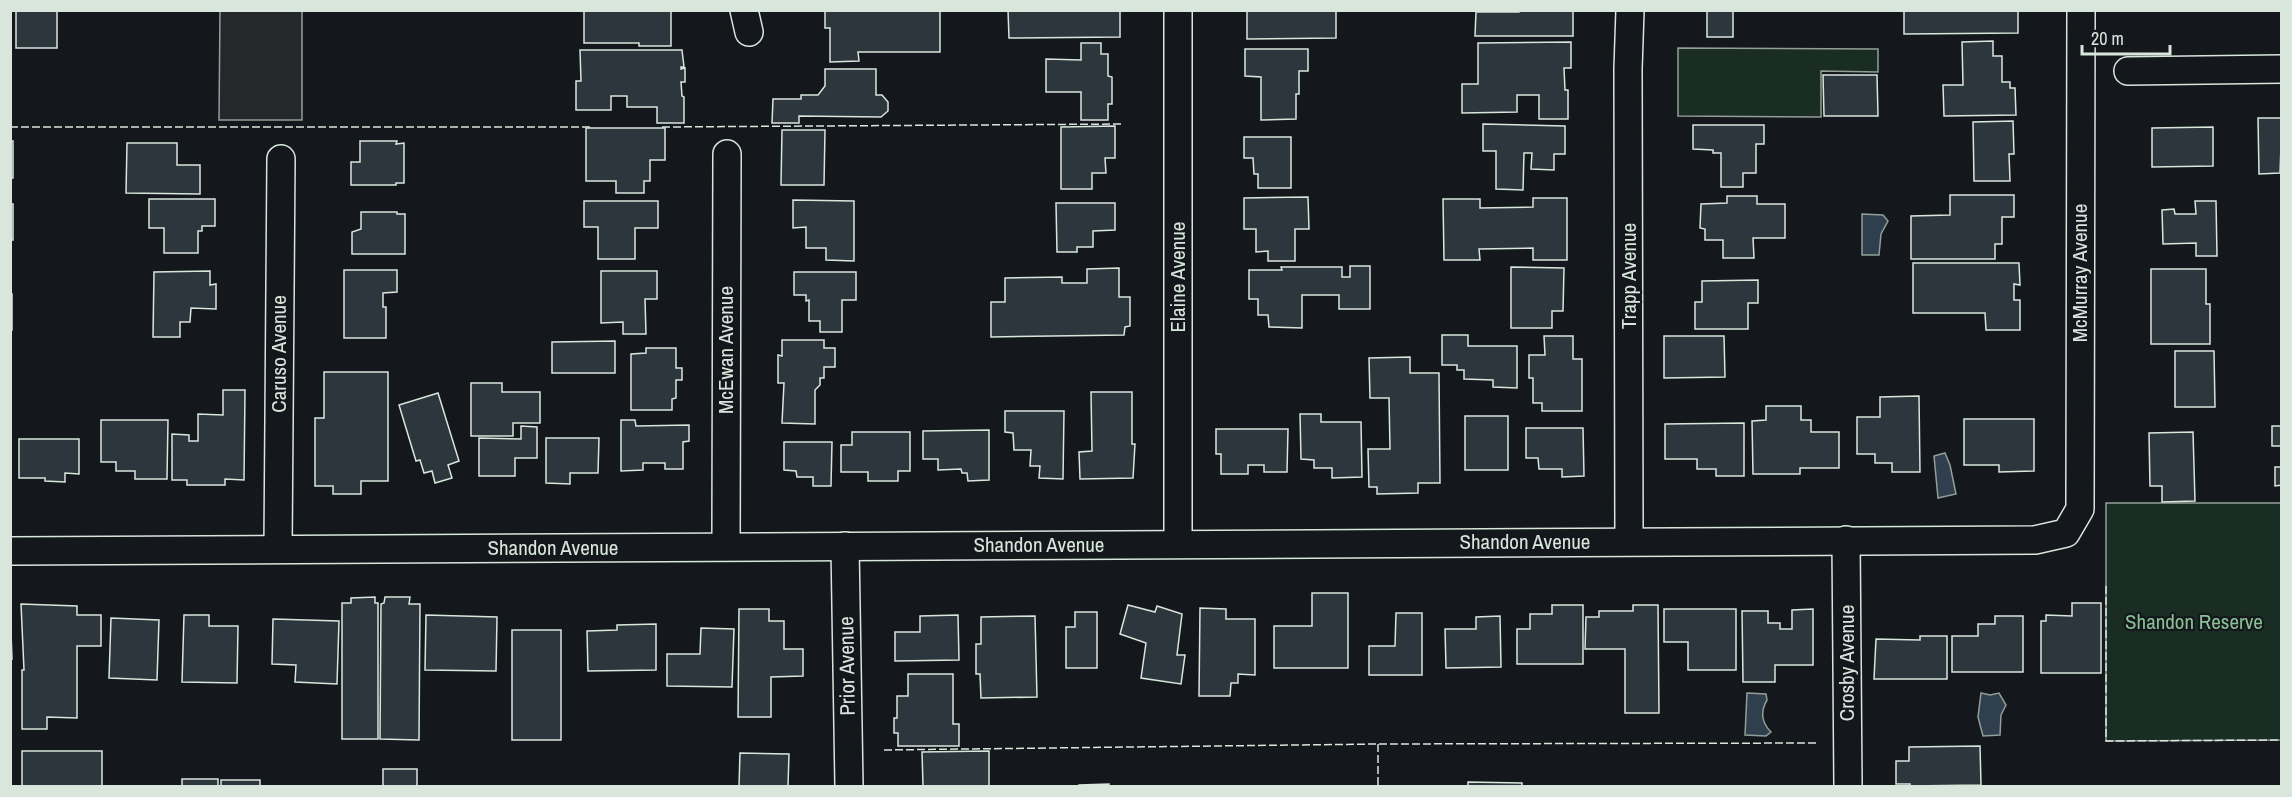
<svg xmlns="http://www.w3.org/2000/svg" width="2292" height="797" font-family="'Archivo Narrow',sans-serif">
<style>
.green{fill:#1a2d24;stroke:#939e99;stroke-width:1.5}
.parking{fill:#24282b;stroke:#939e99;stroke-width:1.5}
.water{fill:#2f3f4d;stroke:#939e99;stroke-width:1.5}
.building{fill:#2c363c;stroke:#d8e6dc;stroke-width:1.5}
.lines{fill:none;stroke-linecap:round;stroke-linejoin:round}
.street-casing{stroke:#d8e6dc;stroke-width:30}
.street{stroke:#14181c;stroke-width:27}
.fence{stroke:#d8e6dc;stroke-width:1.5;stroke-dasharray:8 3;stroke-linecap:butt}
.labels{text-anchor:middle;stroke-width:4.5;stroke-linejoin:round;paint-order:stroke}
.street-label{font-size:21px;fill:#d8e6dc;stroke:#14181c}
.park-label{font-size:21px;fill:#8ac095;stroke:#14181c}
</style>
<rect width="100%" height="100%" fill="#14181c"/>
<!-- green -->
<g class="green">
<path d="M1678 48 1878 49V72L1821 71V117L1678 116Z"/>
<path d="M2106 503H2281V740L2106 741Z"/>
</g>
<!-- parking -->
<path class="parking" d="M220 11H302V120H219Z"/>
<!-- water -->
<g class="water">
<path d="M1862 214 1883 215 1888 221 1881 234 1879 255H1862Z"/>
<path d="M1945 453 1950 465 1956 494 1938 498 1934 456Z"/>
<path d="M1747 693 1766 694 1767 700C1760 712 1761 722 1771 732L1766 736 1745 735Z"/>
<path d="M1981 693 1990 695 1999 693 2006 705 2001 715 2000 735 1983 736 1978 717Z"/>
</g>
<!-- building -->
<g class="building">
<rect x="16" y="10" width="41" height="38"/>
<path d="M584 10H671V46H639V43H584Z"/>
<path d="M825 10H940V52H858L859 61 830 62V28H825Z"/>
<path d="M1008 10H1120V37L1009 38Z"/>
<path d="M1247 10H1336V38L1247 39Z"/>
<path d="M1519 10H1573V36H1475L1476 12H1519Z"/>
<rect x="1707" y="10" width="26" height="27"/>
<path d="M1904 10H2018V33L1904 34Z"/>
<path d="M1993 41V56H2002V82H2010V88H2015L2016 115 1944 116 1943 85H1963L1962 42Z"/>
<path d="M1571 42V68H1564L1565 90H1568V119H1539V95H1517V112L1462 113V84H1478V43Z"/>
<path d="M1081 43H1101V54H1108V76L1112 77V104H1108V120H1081V92H1046V59L1081 60Z"/>
<path d="M1245 49H1308V71H1299V94H1296V119L1261 120V77L1245 76Z"/>
<path d="M580 50H682L684 67H681V69L685 68V82H681L682 96 684 97V123H657V107H627V96H611V110H576V81H581Z"/>
<path d="M825 69H876V95H882L888 102V111L881 117 799 116V123H772L773 99H801V95H818L825 86Z"/>
<path d="M1823 75H1877L1878 116H1824Z"/>
<path d="M2258 118H2282L2280 173 2259 174Z"/>
<path d="M2013 121 2014 154H2009L2010 181H1974L1973 122Z"/>
<path d="M1483 124 1565 126V154H1554V170L1531 169 1532 153H1524L1523 190 1496 189V151H1483Z"/>
<path d="M1693 125H1764V144H1756V173H1743V187H1721V153H1713V150L1693 149Z"/>
<path d="M1115 126V158H1105L1106 173H1092V189H1061V127Z"/>
<path d="M2213 127V166L2152 167V128Z"/>
<path d="M586 128H665V160H650V181H644V193H616V181H586Z"/>
<path d="M782 130H825L824 185H781Z"/>
<path d="M1244 137H1291V188H1258V174H1254L1253 158H1244Z"/>
<rect x="10" y="141" width="3" height="37"/>
<path d="M360 141H397L396 144 404 143V183H396V185H351V162H360Z"/>
<path d="M127 143H177V165H200V194L126 193Z"/>
<path d="M1950 195H2014V217H2002V244H1995V259H1911V216L1950 215Z"/>
<path d="M1727 196H1757V204H1785V238H1753L1754 258H1723V240H1705V229L1700 228 1701 204 1727 203Z"/>
<path d="M1308 197 1309 229H1295V261H1268V251L1256 252V229H1244V198Z"/>
<path d="M1533 198H1567V260H1533V248L1479 249 1480 260H1444L1443 199H1480V208L1533 207Z"/>
<path d="M149 199H215V226H202V231H198V253H164V228H149Z"/>
<path d="M793 200 854 201V261L826 260V248H806V227L793 228Z"/>
<path d="M584 201H658V228H635V259H598V227H584Z"/>
<path d="M2195 201H2216L2217 256H2196V243L2163 244 2162 210 2174 209 2175 214H2196Z"/>
<path d="M1056 203H1115V230L1093 231V247H1077V252H1057Z"/>
<rect x="10" y="204" width="3" height="36"/>
<path d="M361 212H397V214H405V254H352V232L361 229Z"/>
<path d="M1913 263H2019L2020 285 2014 284V300H2020V330H1986L1985 313H1913Z"/>
<path d="M1350 266H1370V309H1339V295H1302V328L1269 327 1268 315H1258V299H1249V270H1282L1281 267H1342V277H1350Z"/>
<path d="M1511 267 1564 268 1563 311H1552V328H1511Z"/>
<path d="M1119 268V297H1130V326L1125 327 1124 335 991 337V302H1005V278L1062 277V283H1087V269Z"/>
<path d="M2151 269H2206V304H2210V344H2151Z"/>
<path d="M344 270H397V292L383 293V307H386V338H344Z"/>
<path d="M210 271V285L216 284V309L191 308 190 322H180V337H153L154 272Z"/>
<path d="M601 271H657V299H645L646 334H623V322L601 323Z"/>
<path d="M794 272H856V300H842V332H820V321H809V300L806 301V295H794Z"/>
<path d="M1758 280V303H1748V329H1695V302H1702V281Z"/>
<rect x="10" y="294" width="2" height="36"/>
<path d="M1442 335H1468V346H1517V388L1493 387V380L1464 379V370H1457V365H1442Z"/>
<path d="M1544 336H1573V359H1582V411H1542V403H1533V378H1529V355H1545Z"/>
<path d="M1664 336H1724L1725 377 1664 378Z"/>
<path d="M782 340H824V348H835V367H824V378H820V385L815 390V424L782 423 784 383H778V355L782 356Z"/>
<path d="M615 341V373H552V342Z"/>
<path d="M646 348H676V368H682V380H676V398L672 399V410H631V354L646 353Z"/>
<path d="M2175 351H2214L2215 407H2175Z"/>
<path d="M1410 357V373H1439L1440 483H1418V493L1377 494V487H1369L1368 449H1390L1389 398H1370L1369 358Z"/>
<path d="M324 372H388V481H361V494H333V486H315V418H324Z"/>
<path d="M471 383H502V392H540V423H513V436H471Z"/>
<path d="M223 390H245L244 480 225 479V485H187V480H172V434L189 435V441H198V414L223 415Z"/>
<path d="M1091 392H1132V444H1135L1133 478 1080 479 1079 452 1092 451Z"/>
<path d="M438 393 459 461 448 465 452 478 435 483 432 471 424 473 420 460 416 461 399 405Z"/>
<path d="M1919 396 1920 472H1892V463H1875V454H1857V417H1880V397Z"/>
<path d="M1766 406H1801V420H1811V432H1839V468H1800V474H1753L1752 421 1766 420Z"/>
<path d="M1005 411H1064L1063 479 1039 478 1040 466H1030L1031 450H1014L1013 433 1005 432Z"/>
<path d="M1300 414H1321V422H1361L1362 477 1332 478V468H1314V460L1301 459Z"/>
<rect x="1465" y="416" width="43" height="54"/>
<path d="M1964 419H2034V471L1999 472V465H1964Z"/>
<path d="M101 420H168L167 479H135V471H116V462H101Z"/>
<path d="M621 420H635L636 426 689 425V441L683 442V469H665V463H643V470L621 471Z"/>
<path d="M1744 423V476H1716V469H1697V459H1665V424Z"/>
<path d="M521 426 537 427V458H515V476H479V438L521 439Z"/>
<rect x="2272" y="426" width="10" height="20"/>
<path d="M1526 428H1583L1584 476 1562 477V469H1539L1538 458H1526Z"/>
<path d="M1216 429H1288L1287 472H1264V465H1248V474H1221V454H1216Z"/>
<path d="M989 430V480L968 481 967 473H962L961 469 938 470V459H923V431Z"/>
<path d="M852 432H910V471H898V481H868V472H841V445H852Z"/>
<path d="M2193 432 2195 501 2162 502V486H2150L2149 433Z"/>
<path d="M546 438H599L598 473H570V484L546 483Z"/>
<path d="M19 439H79V474L65 473V482L45 481V478H19Z"/>
<path d="M784 442H832L831 486H813V477H797L796 471 784 470Z"/>
<path d="M2275 467H2282V485L2275 486Z"/>
<path d="M1312 593H1348V668H1274V626H1312Z"/>
<path d="M375 597V603H378V739H342V603H351V598Z"/>
<path d="M385 597H410L409 604H420L419 740 380 739 381 604 384 603Z"/>
<path d="M2072 603H2101V673H2041V621H2046V615L2072 616Z"/>
<path d="M21 604 77 606V615H101V646H77V718L47 717V729H22V670H24Z"/>
<path d="M1128 605 1155 612 1157 606 1182 614 1177 655H1185L1181 684 1141 678 1146 643 1120 634Z"/>
<path d="M1552 605H1583V664H1517V629H1530V614H1552Z"/>
<path d="M1633 605H1658L1659 713H1625V649H1585L1586 617H1599V611H1633Z"/>
<path d="M10 606 12 659H10Z"/>
<path d="M1200 608 1226 609V619H1255V675L1238 674V683H1231L1230 696H1199Z"/>
<path d="M739 609H769V621H784V649H803V676L771 677V717H738Z"/>
<path d="M1664 609H1736V670H1688V642H1664Z"/>
<path d="M1813 609V665H1775V682H1743L1742 611H1768V623H1780V629H1792V610Z"/>
<path d="M1075 612H1097V668H1066V627H1075Z"/>
<path d="M1396 613H1422V675H1369V646H1395Z"/>
<path d="M184 615H209V626H238L237 683 182 682Z"/>
<path d="M426 615 497 617 496 671 425 670Z"/>
<path d="M958 615 959 660 895 661V632H920V616Z"/>
<path d="M1035 616 1037 697 981 698 980 674H976V644H981V617Z"/>
<path d="M1500 616 1501 667 1446 668 1445 629H1476V617Z"/>
<path d="M1995 616H2023V672H1952V636H1978V624H1995Z"/>
<path d="M111 618 159 620 157 680 109 678Z"/>
<path d="M273 619 339 621 337 684 295 682 296 665 272 664Z"/>
<path d="M656 624V670L588 671 587 631 617 630V625Z"/>
<path d="M701 628 734 629 732 687 667 686V654H700Z"/>
<rect x="512" y="630" width="49" height="110"/>
<path d="M1920 636H1947V679H1874L1876 639 1920 640Z"/>
<path d="M908 674H953V724H959V746H898V733H894V718H897V696H908Z"/>
<path d="M1980 746 1981 785 1910 786V784H1896V761H1909V747Z"/>
<rect x="22" y="751" width="80" height="35"/>
<path d="M989 751V786H923L922 752Z"/>
<path d="M740 753 789 754 788 786H739Z"/>
<rect x="383" y="769" width="34" height="17"/>
<rect x="182" y="779" width="36" height="7"/>
<rect x="221" y="780" width="39" height="6"/>
<path d="M1468 782 1522 783V786H1468Z"/>
<path d="M1109 784V786H1079V785Z"/>
</g>
<g class="lines">
<defs>
<g id="street">
<path d="M744 10 749 32"/>
<path d="M2128 71 2282 69"/>
<path d="M1846 540 1848 786"/>
<path d="M1629 541 1628 69 1630 10"/>
<path d="M1178 544V10"/>
<path d="M726 546 727 154"/>
<path d="M845 546 849 786"/>
<path d="M278 549 281 159"/>
<path d="M10 551 2035 540 2066 533 2080 509 2081 10"/>
</g>
</defs>
<!-- street casing -->
<use href="#street" class="street-casing"/>
<!-- street -->
<use href="#street" class="street"/>
<!-- fence -->
<g class="fence">
<path d="M10 127H590"/>
<path d="M662 127 1124 124"/>
<path d="M2106 586V741L2282 740"/>
<path d="M1378 744V786"/>
<path d="M884 750 1378 744 1816 743"/>
</g>
</g>
<g class="labels">
<!-- street labels -->
<g class="street-label">
<text transform="translate(2080 273) rotate(-90)" y="7">McMurray Avenue</text>
<text transform="translate(1629 276) rotate(-90)" y="7">Trapp Avenue</text>
<text transform="translate(1178 277) rotate(-90)" y="7">Elaine Avenue</text>
<text transform="translate(726 350) rotate(-90)" y="7">McEwan Avenue</text>
<text transform="translate(279 354) rotate(-90)" y="7">Caruso Avenue</text>
<text x="1525" y="549">Shandon Avenue</text>
<text x="1039" y="552">Shandon Avenue</text>
<text x="553" y="555">Shandon Avenue</text>
<text transform="translate(1847 663) rotate(-90)" y="7">Crosby Avenue</text>
<text transform="translate(847 666) rotate(-91)" y="7">Prior Avenue</text>
</g>
<!-- park labels -->
<g class="park-label">
<text x="2194" y="629">Shandon Reserve</text>
</g>
</g>
<!-- border -->
<rect width="2292" height="797" fill="none" stroke="#d8e6dc" stroke-width="24"/>
<!-- scale -->
<path d="M2082 45v9h88v-9" fill="none" stroke="#d8e6dc" stroke-width="3"/>
<text x="2091" y="45" font-size="18" fill="#d8e6dc" stroke="#14181c" stroke-width="4.5" paint-order="stroke">20 m</text>
</svg>
